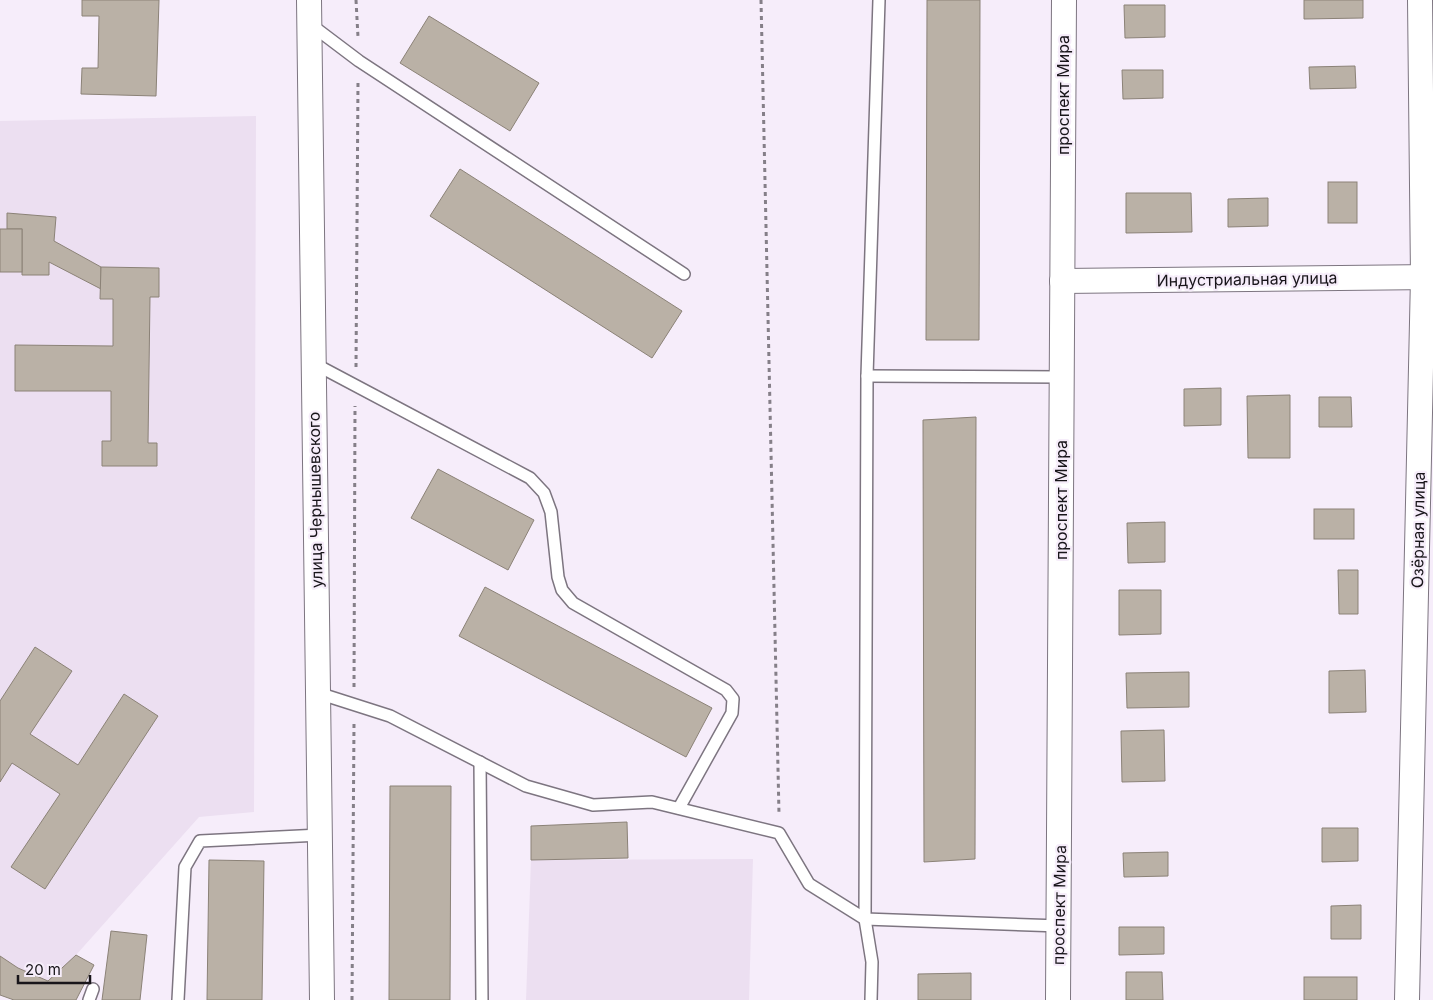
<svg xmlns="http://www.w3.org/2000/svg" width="1433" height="1000" font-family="Inter,sans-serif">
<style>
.built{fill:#ecdff1}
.building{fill:#bab1a6;stroke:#8b8277}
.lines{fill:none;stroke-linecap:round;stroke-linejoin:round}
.service-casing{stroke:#7d7580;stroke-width:14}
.minor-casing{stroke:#7d7580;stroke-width:26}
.path{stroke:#857f88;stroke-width:3;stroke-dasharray:4 4;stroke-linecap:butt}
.service{stroke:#fff;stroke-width:11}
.minor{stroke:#fff;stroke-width:24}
.labels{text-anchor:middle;stroke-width:4.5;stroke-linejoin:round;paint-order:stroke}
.street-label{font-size:16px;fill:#18151a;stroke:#f6edfa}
</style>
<rect width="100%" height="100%" fill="#f6edfa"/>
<!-- built -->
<g class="built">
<path d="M256 116 254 812 199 817 76 955 48 981 18 968 0 956V121Z"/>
<path d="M753 859 749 1000H526L531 860Z"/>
</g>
<!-- building -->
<g class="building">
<path d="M82 0H159L156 96 81 94 82 68H98L99 16H82Z"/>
<path d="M927 0H980L979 340H926Z"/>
<path d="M1304 0H1363V18L1304 19Z"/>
<path d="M1124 5H1165V37L1125 38Z"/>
<path d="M429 16 539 83 510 131 400 63Z"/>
<path d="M1355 66 1356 88 1310 89 1309 67Z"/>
<path d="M1122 70H1163V98L1123 99Z"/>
<path d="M460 169 682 311 652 358 430 216Z"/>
<rect x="1328" y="182" width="29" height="41"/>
<path d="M1126 193H1191L1192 232 1126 233Z"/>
<path d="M1268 198V226L1228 227V199Z"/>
<path d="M7 213 56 217 54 241 101 267V289L49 262V275H22V229H7Z"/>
<rect x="0" y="229" width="22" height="43"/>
<path d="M101 267 159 268V297H150L148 443H157V466H102V441H111V391H15V345L113 346V299H100Z"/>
<path d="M1221 388V425L1184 426V389Z"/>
<path d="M1290 395V458H1248L1247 396Z"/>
<path d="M1319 397H1351L1352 427H1319Z"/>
<path d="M976 417 975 859 924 862 923 420Z"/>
<path d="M438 469 534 520 508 570 411 518Z"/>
<rect x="1314" y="509" width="40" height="30"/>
<path d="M1165 522V562L1128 563 1127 523Z"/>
<path d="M1338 570H1358V614H1339Z"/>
<path d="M485 587 712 708 686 757 459 636Z"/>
<path d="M1119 590H1161V634L1119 635Z"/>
<path d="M35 647 72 671 30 734 78 765 124 694 158 716 45 889 11 867 60 794 12 763 0 782V701Z"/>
<path d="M1365 670 1366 712 1329 713V671Z"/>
<path d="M1189 672V707L1127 708 1126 673Z"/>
<path d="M1164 730 1165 781 1122 782 1121 731Z"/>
<path d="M390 786H451L450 1000H389Z"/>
<path d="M627 822 628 858 531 860V826Z"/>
<path d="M1322 828H1358V861L1322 862Z"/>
<path d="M1168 852V876L1124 877 1123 853Z"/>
<path d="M209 860 264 861 262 1000H207Z"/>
<path d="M1361 905V939H1331V906Z"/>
<path d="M1119 927H1164V954L1119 955Z"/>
<path d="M111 931 147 935 140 1000H102Z"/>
<path d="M76 955 94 965 76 1000H14L0 995V956L18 968 48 981Z"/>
<path d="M1126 972H1162L1163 1000H1126Z"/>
<path d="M971 973V1000H918V974Z"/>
<rect x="1304" y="977" width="53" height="23"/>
</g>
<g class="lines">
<defs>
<g id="service">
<path d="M310 24 359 61 684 274"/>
<path d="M313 363 530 478 544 493 551 512 558 577 562 590 573 603 726 690 733 699 732 713 679 808"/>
<path d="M867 376 1062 377"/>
<path d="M318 693 390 716 526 786 593 805 652 802 779 833 809 884 865 919 1060 926"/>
<path d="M480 762 482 1000"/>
<path d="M89 1000 93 989"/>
<path d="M178 1000 185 867 200 841 320 835"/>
<path d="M871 1000 872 962 865 919 867 376 879 0"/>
</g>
<g id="minor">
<path d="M309 0 322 1000"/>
<path d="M1062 281 1433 277"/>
<path d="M1058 1000 1064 0"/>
<path d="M1407 1000 1423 277 1420 0"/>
</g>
</defs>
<!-- service casing -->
<use href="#service" class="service-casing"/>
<!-- minor casing -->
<use href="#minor" class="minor-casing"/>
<!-- path -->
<g class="path">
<path d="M356 0 358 37"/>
<path d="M761 0 779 814"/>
<path d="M356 367 358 81"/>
<path d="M354 687 355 406"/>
<path d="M352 1000 354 723"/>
</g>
<!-- service -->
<use href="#service" class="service"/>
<!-- minor -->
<use href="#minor" class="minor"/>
</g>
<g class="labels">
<!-- street labels -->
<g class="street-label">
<text transform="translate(1063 95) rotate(-90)" y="6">проспект Мира</text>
<text transform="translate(1247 279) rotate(-1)" y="6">Индустриальная улица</text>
<text transform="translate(315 500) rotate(-91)" y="6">улица Чернышевского</text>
<text transform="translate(1061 500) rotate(-90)" y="6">проспект Мира</text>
<text transform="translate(1418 530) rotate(-89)" y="6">Озёрная улица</text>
<text transform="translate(1059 905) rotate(-89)" y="6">проспект Мира</text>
</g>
</g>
<!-- scale -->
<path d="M18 975v8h72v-8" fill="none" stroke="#18151a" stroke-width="2.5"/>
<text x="25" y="975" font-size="15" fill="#18151a" stroke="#f6edfa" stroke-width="4" paint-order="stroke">20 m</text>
</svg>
